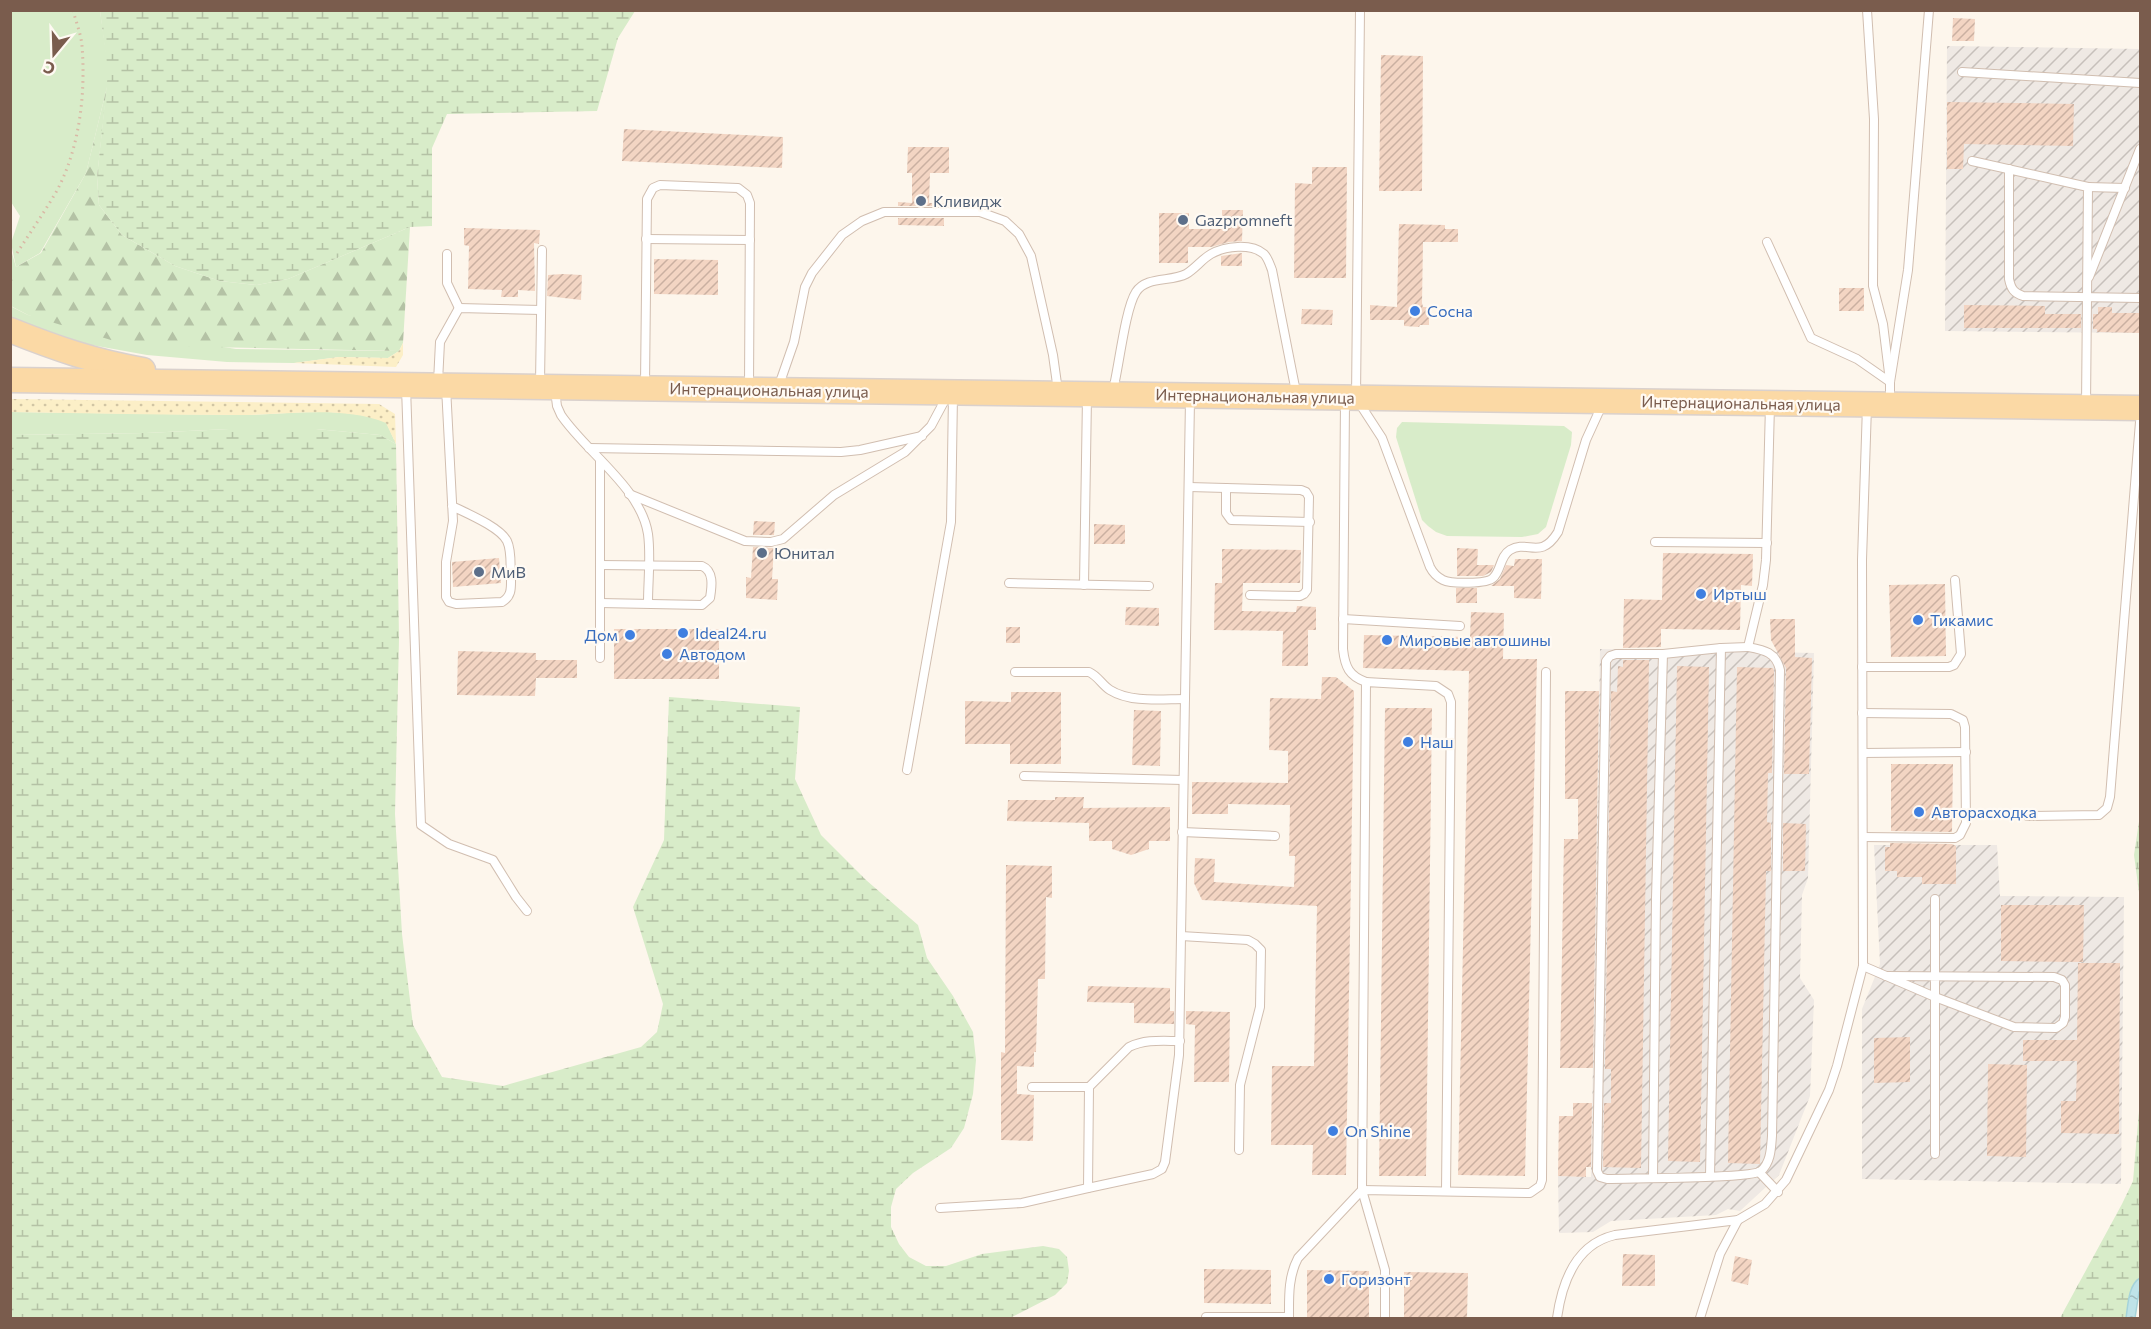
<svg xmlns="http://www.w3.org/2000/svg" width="2151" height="1329" font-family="Commissioner,sans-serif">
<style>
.industrial{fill:url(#industrial-furrows)}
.grass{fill:#d8ecc9}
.forest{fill:url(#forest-firs)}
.wetland{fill:url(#wetland-marsh)}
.sand{fill:url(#sand-dots)}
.water{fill:url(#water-ripples);stroke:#a5d3da;stroke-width:1.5}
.building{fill:url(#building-hatch)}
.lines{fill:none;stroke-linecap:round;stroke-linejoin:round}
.lane-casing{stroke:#d1beb0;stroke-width:10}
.primary-casing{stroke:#dad1cd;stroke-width:27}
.path{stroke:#d9b8a5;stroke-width:3;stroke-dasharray:1.5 4.5;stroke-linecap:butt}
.lane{stroke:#fff;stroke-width:8}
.primary{stroke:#fbd9a5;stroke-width:24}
.service-dot{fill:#5c6f8a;stroke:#fffaf3;stroke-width:2}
.shop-dot{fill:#3f7fe0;stroke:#fffaf3;stroke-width:2}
.labels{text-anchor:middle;stroke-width:4.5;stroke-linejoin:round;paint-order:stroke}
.service-label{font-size:16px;fill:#4e5e75;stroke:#fffaf3;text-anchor:start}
.shop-label{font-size:16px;fill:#366cbe;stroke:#fffaf3;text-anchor:start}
.street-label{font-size:16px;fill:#7a5c4d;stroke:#fffaf3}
</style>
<defs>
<pattern id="industrial-furrows" width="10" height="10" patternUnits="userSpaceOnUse" patternTransform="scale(1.5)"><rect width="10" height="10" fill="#efe9e4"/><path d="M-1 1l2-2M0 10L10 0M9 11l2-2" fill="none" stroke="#c7c0bb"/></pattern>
<pattern id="forest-firs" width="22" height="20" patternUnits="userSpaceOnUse" patternTransform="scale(1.5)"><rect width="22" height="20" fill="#d8ecc9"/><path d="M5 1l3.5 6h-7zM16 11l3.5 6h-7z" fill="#b4c2a5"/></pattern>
<pattern id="wetland-marsh" width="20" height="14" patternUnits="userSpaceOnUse" patternTransform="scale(1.5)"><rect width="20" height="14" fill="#d8ecc9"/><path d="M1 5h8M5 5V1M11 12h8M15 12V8" fill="none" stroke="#b4c2a5"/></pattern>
<pattern id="sand-dots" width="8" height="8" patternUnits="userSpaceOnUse" patternTransform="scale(1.5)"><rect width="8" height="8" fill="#fcefc7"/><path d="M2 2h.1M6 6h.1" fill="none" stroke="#d1c5a4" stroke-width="1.8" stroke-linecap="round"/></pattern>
<pattern id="water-ripples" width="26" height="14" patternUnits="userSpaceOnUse" patternTransform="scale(1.5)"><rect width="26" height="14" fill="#bfe3e8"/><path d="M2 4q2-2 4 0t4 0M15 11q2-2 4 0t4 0" fill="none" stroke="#a0bbbe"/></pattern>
<pattern id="building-hatch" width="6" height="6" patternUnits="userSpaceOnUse" patternTransform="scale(1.5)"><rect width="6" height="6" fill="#f3d5c3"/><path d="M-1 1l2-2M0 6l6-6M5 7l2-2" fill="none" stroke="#cab0a1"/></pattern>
</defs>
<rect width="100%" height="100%" fill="#fdf6ec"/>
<!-- industrial -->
<g class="industrial">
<path d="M1947 46 2140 49V333L1945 331Z"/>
<path d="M1600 649 1814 653 1808 878 1802 895 1800 978 1814 1000 1810 1096 1779 1175 1740 1211 1728 1209 1716 1215 1611 1221 1593 1232 1559 1233 1558 1176 1591 1177Z"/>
<path d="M1874 845H1997L2000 896 2124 897 2121 1184 1862 1179V1009L1880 964Z"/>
</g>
<!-- grass -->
<g class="grass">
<path d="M11 11H100L109 73 107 87 86 173 40 253 16 267 11 243 20 216 11 202Z"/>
<path d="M10 306 28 315 236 349 399 351 388 358 339 357 294 363 227 362 147 355 86 344 19 321 11 317Z"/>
<path d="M10 412C87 413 164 414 240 415 288 415 341 405 386 422L396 444 380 435 316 429H229L146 433 11 435Z"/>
<path d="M1402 422 1564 426 1572 432 1571 445 1546 527 1538 534 1522 537 1447 536 1436 532 1428 526 1422 520 1396 437 1397 428Z"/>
</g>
<!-- forest -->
<path class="forest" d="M107 87 97 177 99 205 122 235 175 266 220 281 257 285 288 279 410 227 403 343 399 351 161 346 111 340 28 315 11 306 10 246 16 267 41 253 86 173Z"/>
<!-- wetland -->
<g class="wetland">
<path d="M100 11V10L635 11 618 38 597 111 447 114 432 148V226L410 227 288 279 257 285 220 281 175 266 122 235 99 205 97 177 108 73Z"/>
<path d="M229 429H316L380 435 396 444 399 639 395 814 402 934 413 1025 442 1077 503 1086 641 1047 657 1032 663 1004 633 907 664 840 669 697 800 707 795 779 821 835 866 880 918 925 927 958 953 996 973 1032 976 1060 973 1094 964 1128 951 1148 913 1173 896 1189 891 1207V1227L899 1244 909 1257 926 1266H946L982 1254 1043 1246 1059 1249 1067 1257 1069 1271 1067 1283 1055 1295 1010 1318H11V435L146 433Z"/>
<path d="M2140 815V900L2134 855Z"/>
<path d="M2140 1099V1278C2128 1285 2128 1306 2126 1318H2060L2122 1204 2133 1181Z"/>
</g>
<!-- sand -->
<g class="sand">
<path d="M403 343V355L396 367 294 363 339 357 388 358 399 351Z"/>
<path d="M11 399 379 404 395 414 396 444 386 423C343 405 287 415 241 415 164 415 87 413 11 412Z"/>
</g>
<!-- water -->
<path class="water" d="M2140 1278V1291L2139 1292 2135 1318H2126C2128 1306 2128 1285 2140 1278Z"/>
<!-- building -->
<g class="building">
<path d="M1953 18 1975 19 1974 41H1952Z"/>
<path d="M1381 55 1423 56 1422 191H1379Z"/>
<path d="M1947 102 2074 104 2073 146 1964 144 1963 169H1947Z"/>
<path d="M624 129 783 137 782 168 622 161Z"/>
<path d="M908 147H949V173H930L929 203H944V206H898V202L912 203V173H907Z"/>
<path d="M1312 167H1347L1346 278H1294L1295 183 1312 184Z"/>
<path d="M1222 210H1243L1242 241 1229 242 1211 247H1188V263H1159V213H1189V229H1222Z"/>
<path d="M898 218H944V226L898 225Z"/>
<path d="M1399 224 1445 225V229H1458V242H1423L1422 303 1423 307H1429V325H1420L1419 327 1404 326V320H1370V305L1397 307Z"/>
<path d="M464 228 540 230 539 244 534 243 535 291 518 290V297H501L502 290 468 289 469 246 464 245Z"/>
<path d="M1242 253V266H1221V256Z"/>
<path d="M654 259 718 260V295L654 294Z"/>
<path d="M563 274 582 275 581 300 547 296 548 275Z"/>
<rect x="1839" y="288" width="25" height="23"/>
<path d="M1964 305 2045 306V314H2081V328H1964Z"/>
<path d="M2098 307H2112V313H2140V333L2097 332V329H2093V314H2098Z"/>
<path d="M1302 309 1333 310 1332 325 1301 324Z"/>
<path d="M754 521 775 522 774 535H753Z"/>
<path d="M1094 524 1125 525V544H1094Z"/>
<path d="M753 547 774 548 772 579H778L777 600 746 598V577L751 578Z"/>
<path d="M1457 548 1478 549 1477 565H1494L1491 572 1483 576H1457Z"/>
<path d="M1222 549 1301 550 1300 583H1243L1242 611 1296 612 1297 606 1316 607V630H1308V666H1282L1283 631 1214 630 1215 583H1222Z"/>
<path d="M1663 553 1753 554 1752 586 1741 585 1740 630 1661 629V647L1623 648 1624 599 1662 600Z"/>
<path d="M499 558 501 583 453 587 452 562Z"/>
<path d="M1515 559H1542L1541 599 1514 598V586H1491L1500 579 1506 565 1514 566Z"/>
<path d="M1945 584 1946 656 1891 657 1889 585Z"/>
<rect x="1456" y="588" width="21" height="15"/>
<path d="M1126 607 1159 608V626L1125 625Z"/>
<path d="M1471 612 1504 613 1503 659H1537L1525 1176 1458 1175 1469 671 1363 668 1364 635 1470 637Z"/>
<path d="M1770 619H1795V657L1812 658 1809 774H1784L1786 668 1771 640Z"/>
<rect x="1006" y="627" width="14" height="16"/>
<rect x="614" y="629" width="105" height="50"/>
<path d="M458 651 536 653V660H577V678H536L535 696 457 695Z"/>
<path d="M1623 660H1649L1641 1168 1603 1167 1604 1103H1611V1069H1605L1611 691 1617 692 1618 666 1623 667Z"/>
<path d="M1677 666 1709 667 1700 1162 1668 1161Z"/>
<path d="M1737 667 1773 668 1774 671 1772 773H1768L1767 822 1771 823V871H1766L1760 1164 1728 1163Z"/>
<path d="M1322 677H1336L1354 691 1346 1175H1312L1313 1145H1271L1272 1066H1314L1317 906 1202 900 1194 883 1195 858 1215 859 1214 882 1294 887 1295 856H1289L1290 805 1228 804V814H1192V782L1288 783V751L1269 750 1270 698 1321 699Z"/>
<path d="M1565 691H1599L1593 1068H1560L1564 839H1578V799H1565Z"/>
<path d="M1011 692H1061V764H1010V744H965V701L1011 702Z"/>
<path d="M1385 708H1432L1426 1176H1379Z"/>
<path d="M1134 710 1161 711 1160 766 1132 765Z"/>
<path d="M1891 764H1953L1952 832 1891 831Z"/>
<path d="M1055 797H1084L1083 808 1170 807V841H1149V849L1131 855 1112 849V841H1089V823L1007 821 1008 800H1055Z"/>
<path d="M1783 823 1806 824 1805 871H1783Z"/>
<path d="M1890 843 1952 844 1956 846V884H1922V877H1897V871H1885V847H1890Z"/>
<path d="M1006 865 1052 866V898L1046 897 1045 979H1038L1036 1052H1034V1067L1017 1066V1094L1034 1095 1033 1141 1001 1140V1052L1005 1053Z"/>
<path d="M2001 905H2084L2083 962 2001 961Z"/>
<path d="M2078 963H2120L2119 1134 2061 1133V1101H2076L2077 1061H2023V1040H2077Z"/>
<path d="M1088 986 1170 988V1011H1174V1024L1134 1023V1003L1087 1002Z"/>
<path d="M1186 1011 1230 1012 1229 1082H1194L1195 1025 1186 1024Z"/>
<path d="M1910 1037V1082L1874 1083V1038Z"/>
<path d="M1988 1064 2027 1065 2026 1157 1987 1156Z"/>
<path d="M1573 1103H1592L1591 1167H1586V1177L1558 1176 1559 1116H1573Z"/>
<path d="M1623 1254 1655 1255V1286H1622Z"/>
<path d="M1735 1256 1752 1260 1748 1285 1731 1281Z"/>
<path d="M1204 1269 1271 1270V1304L1204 1303Z"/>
<path d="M1307 1270 1369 1271V1318H1307Z"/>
<path d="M1404 1272 1468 1273 1467 1318H1404Z"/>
</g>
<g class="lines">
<defs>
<g id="lane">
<path d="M1360 10 1356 398 1382 438 1430 567C1433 573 1437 577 1443 580 1451 584 1487 584 1493 578 1501 571 1500 556 1510 550 1528 539 1540 561 1558 532L1586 440 1602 405"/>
<path d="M1867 10 1874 119 1873 286 1883 324 1889 373"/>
<path d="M1962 72 2140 83"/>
<path d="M1972 161 2088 187 2086 406"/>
<path d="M2009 169V279C2011 289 2014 293 2023 296L2140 298"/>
<path d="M2088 187 2125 188"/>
<path d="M646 239 750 240"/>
<path d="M1767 242 1811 338 1857 359 1890 382"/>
<path d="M447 254V283L459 308"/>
<path d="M2089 277 2140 149"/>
<path d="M438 382 440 342 459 308 541 310"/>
<path d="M540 383 542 250"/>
<path d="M645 384 647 199 653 188 660 185 738 188 747 195 750 203 749 388"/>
<path d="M406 387 421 825 449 844 493 860 516 897 527 911"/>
<path d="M446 387 453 521 446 562V597L449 602 456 604 502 602C512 596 511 588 511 578 510 566 512 551 507 541 500 527 466 513 452 506"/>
<path d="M778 388 794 342 805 287 812 273 842 235 862 221 884 212H980L1005 221 1019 234 1031 256 1053 355 1058 391"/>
<path d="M555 390 557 406 561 415C586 452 641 488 648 534 651 556 648 581 648 603"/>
<path d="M1113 390C1119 367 1125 309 1136 292 1146 276 1171 282 1186 274 1195 269 1202 259 1211 254 1225 246 1251 243 1264 254 1268 258 1270 265 1272 270L1296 392"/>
<path d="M1890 400V382L1908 270 1929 10"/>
<path d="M1345 401 1343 649C1345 667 1349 676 1366 682"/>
<path d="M589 448 841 452 860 450 922 436"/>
<path d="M600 460V658"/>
<path d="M1189 487 1301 490 1306 492 1309 497 1307 590 1304 594 1300 596 1250 595"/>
<path d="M1226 488V513L1231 520 1310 522"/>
<path d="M629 494 745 541 771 542 783 539 834 495 905 452 931 426 946 398"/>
<path d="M1655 542 1767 543"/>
<path d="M600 565 702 566C714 571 712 586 710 598L702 605 600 603"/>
<path d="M1009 583 1149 586"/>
<path d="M1084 585 1087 397"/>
<path d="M1343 619 1460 626"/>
<path d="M1721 648 1748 647"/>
<path d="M1663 654 1721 648 1710 1176"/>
<path d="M1862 667H1949L1954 665 1961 654 1955 580"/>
<path d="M1015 672H1089C1098 676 1102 685 1110 690 1131 703 1161 699 1185 699"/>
<path d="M1862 713 1951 714 1963 720 1965 727 1966 823 1960 835 1955 838 1863 837"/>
<path d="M1863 753 1966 752"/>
<path d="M907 770 951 522 953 395"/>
<path d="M1024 776 1183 780"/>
<path d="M2027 816 2099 815 2107 808 2110 797 2140 422"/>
<path d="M1182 832 1275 836"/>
<path d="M1181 936 1248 940 1255 944 1261 950 1260 1007 1240 1085 1239 1150"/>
<path d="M1863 966 1935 997V1154"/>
<path d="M1886 976 2054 977 2062 980 2065 985V1017L2063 1023 2056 1028 2014 1027 1935 997V899"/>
<path d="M1032 1087H1089"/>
<path d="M1759 1172 1778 1192"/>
<path d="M1653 1178 1656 898 1663 654H1616L1610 656 1606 661 1597 1171 1600 1177 1607 1179C1629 1178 1750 1179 1761 1171 1771 1162 1771 1148 1772 1136L1780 670C1776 652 1764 650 1748 647L1763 585 1766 560 1770 405"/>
<path d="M1088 1188 1153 1174 1162 1169 1165 1162 1179 1055 1190 400"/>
<path d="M940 1208 1022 1203 1088 1188 1089 1087 1129 1047C1146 1039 1162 1041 1180 1041"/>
<path d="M1206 1317H1289"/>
<path d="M1289 1318C1289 1297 1288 1277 1298 1258L1362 1190 1530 1193 1540 1186 1542 1180 1546 672"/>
<path d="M1385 1318V1270L1362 1190 1366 682 1436 686 1448 694 1451 702 1446 1191"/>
<path d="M1557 1318C1562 1282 1576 1244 1615 1235L1738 1220 1765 1204 1786 1180 1829 1090 1837 1066 1863 966 1862 560 1867 406"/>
<path d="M1700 1318 1720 1254 1738 1220"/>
</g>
<g id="primary">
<path d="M10 330C55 348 95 362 143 370"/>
<path d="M10 380 2140 408"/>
</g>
</defs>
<!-- lane casing -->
<use href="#lane" class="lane-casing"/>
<!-- primary casing -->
<use href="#primary" class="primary-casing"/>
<!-- path -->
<path class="path" d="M17 253C30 233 43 214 55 194 79 152 86 95 82 46 81 34 76 22 73 10"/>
<!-- lane -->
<use href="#lane" class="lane"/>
<!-- primary -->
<use href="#primary" class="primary"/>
</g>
<!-- markers -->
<g class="service-dot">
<circle cx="921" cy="201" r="6"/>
<circle cx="1183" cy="220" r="6"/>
<circle cx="762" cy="553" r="6"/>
<circle cx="479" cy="572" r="6"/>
</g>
<g class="shop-dot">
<circle cx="1415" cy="311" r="6"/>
<circle cx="1701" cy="594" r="6"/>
<circle cx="1918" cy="620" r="6"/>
<circle cx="683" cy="633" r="6"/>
<circle cx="630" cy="635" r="6"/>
<circle cx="1387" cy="640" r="6"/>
<circle cx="667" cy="654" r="6"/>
<circle cx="1408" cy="742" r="6"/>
<circle cx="1919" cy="812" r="6"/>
<circle cx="1333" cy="1131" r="6"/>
<circle cx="1329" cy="1279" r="6"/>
</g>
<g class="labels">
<!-- service labels -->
<g class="service-label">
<text x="933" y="207">Кливидж</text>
<text x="1195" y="226">Gazpromneft</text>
<text x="774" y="559">Юнитал</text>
<text x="491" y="578">МиВ</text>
</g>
<!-- shop labels -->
<g class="shop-label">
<text x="1427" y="317">Сосна</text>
<text x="1713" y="600">Иртыш</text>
<text x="1930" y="626">Тикамис</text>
<text x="695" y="639">Ideal24.ru</text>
<text x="618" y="641" text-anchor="end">Дом</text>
<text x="1399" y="646">Мировые автошины</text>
<text x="679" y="660">Автодом</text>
<text x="1420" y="748">Наш</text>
<text x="1931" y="818">Авторасходка</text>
<text x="1345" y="1137">On Shine</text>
<text x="1341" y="1285">Горизонт</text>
</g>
<!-- street labels -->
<g class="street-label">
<text transform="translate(769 390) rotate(1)" y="6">Интернациональная улица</text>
<text transform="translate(1255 396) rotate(1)" y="6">Интернациональная улица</text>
<text transform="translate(1741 403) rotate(1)" y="6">Интернациональная улица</text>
</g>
</g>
<!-- border -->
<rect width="2151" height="1329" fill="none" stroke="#7a5c4d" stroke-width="24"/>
<!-- north arrow -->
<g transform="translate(54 54) rotate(199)" stroke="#fffaf3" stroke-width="4.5" paint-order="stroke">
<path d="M0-4.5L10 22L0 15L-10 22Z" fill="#7a5c4d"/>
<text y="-9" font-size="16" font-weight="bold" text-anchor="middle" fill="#7a5c4d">С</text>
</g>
</svg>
